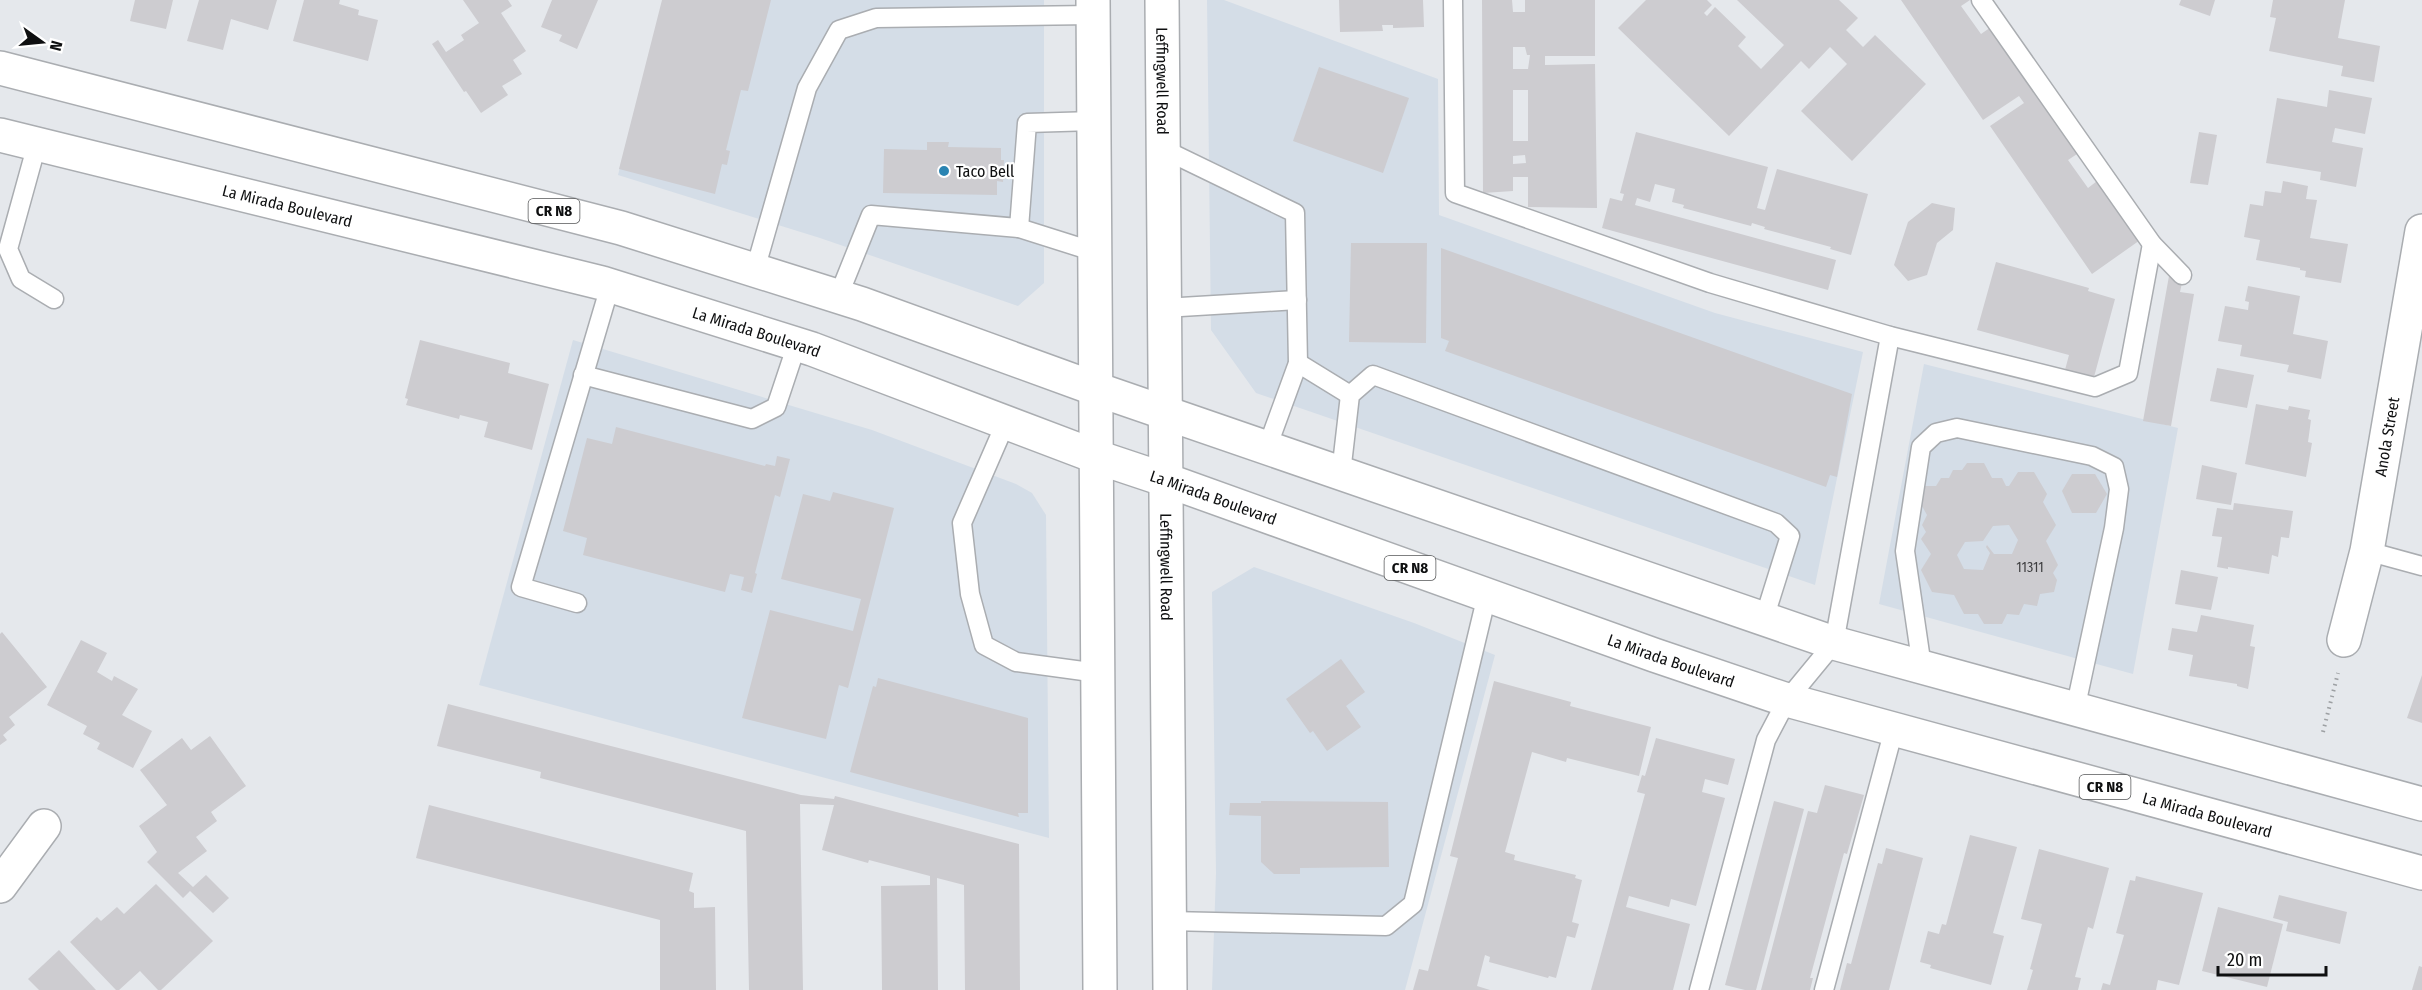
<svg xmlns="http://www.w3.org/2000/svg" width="2422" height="990" font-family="'Fira Sans Condensed',sans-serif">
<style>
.built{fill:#d4dde7}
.building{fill:#cdccd0;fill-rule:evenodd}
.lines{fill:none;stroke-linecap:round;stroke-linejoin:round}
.service-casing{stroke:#aaadb1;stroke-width:21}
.minor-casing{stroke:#aaadb1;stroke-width:36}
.secondary-casing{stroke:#aaadb1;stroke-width:36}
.primary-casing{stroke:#aaadb1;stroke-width:36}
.path{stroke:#9da0a3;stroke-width:4;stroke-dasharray:1.5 4.5;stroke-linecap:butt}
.service{stroke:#fff;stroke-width:18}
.minor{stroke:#fff;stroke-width:33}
.secondary{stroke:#fff;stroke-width:33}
.primary{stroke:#fff;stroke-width:33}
.poi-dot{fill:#2a84b2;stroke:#fff;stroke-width:2}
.labels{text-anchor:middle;stroke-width:4.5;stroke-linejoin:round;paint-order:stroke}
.number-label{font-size:14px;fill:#3e3e40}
.shield{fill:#fff;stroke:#565758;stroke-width:1.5}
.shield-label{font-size:15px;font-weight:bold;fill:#0e0f10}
.street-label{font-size:16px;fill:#0e0f10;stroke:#fff}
.poi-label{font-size:16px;fill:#0e0f10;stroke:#fff;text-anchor:start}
</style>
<rect width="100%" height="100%" fill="#e5e8ec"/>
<!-- built -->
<g class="built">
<path d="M663 0H1044V283L1018 306 820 238 618 175Z"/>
<path d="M1207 0H1224L1438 79 1439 215 1715 313 1863 352 1815 585 1256 393 1211 330Z"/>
<path d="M573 340 872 430 1016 484 1032 493 1046 515 1049 838 479 685Z"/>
<path d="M1924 364 2178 428 2133 674 1879 604Z"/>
<path d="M1254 567 1414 623 1495 655 1405 990H1212L1216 873 1212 592Z"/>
</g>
<!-- building -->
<g class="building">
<path d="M135 0H173L166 29 130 21Z"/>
<path d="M199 0H277L268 30 231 19 223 50 187 41Z"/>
<path d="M304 0H340L339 4 359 10 358 15 378 20 368 61 293 41Z"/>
<path d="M463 0H508L512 6 501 13 526 51 513 60 522 74 502 86 508 95 481 113 466 91 464 92 432 44 438 40 446 52 464 40 461 35 479 23Z"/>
<path d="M552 0H598L577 49 559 41 562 35 541 27Z"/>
<path d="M662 0H771L748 91 741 90 726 150 730 151 727 165 722 164 715 194 619 169Z"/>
<path d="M1339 0H1423L1424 27 1393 28V25H1382L1383 31 1340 32Z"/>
<path d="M1482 0H1512L1513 12H1525V0H1595V56H1545V65L1595 64 1597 208 1528 207V177H1513V191L1483 193ZM1513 47H1525L1527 55H1530L1528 69H1513ZM1513 90H1528V141H1513ZM1525 155 1526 163 1513 164V156Z"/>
<path d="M1646 0H1707L1712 5 1704 13 1707 16 1715 7 1746 37 1738 46 1761 69 1784 45 1737 0H1839L1858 18 1846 30 1863 47 1875 35 1926 84 1852 161 1801 111 1847 64 1830 47 1809 69 1801 61 1729 136 1618 28Z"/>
<path d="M1901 0H1970L1961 6 1981 34 1994 25 2083 150 2068 160 2088 188 2101 178 2143 238 2092 274 1990 126 2024 103 2019 96 1983 120Z"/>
<path d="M2181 0H2215L2210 16 2179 5Z"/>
<path d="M2273 0H2345L2338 38 2380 46 2374 82 2341 76 2343 66 2269 51 2276 18 2270 17Z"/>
<path d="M1319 67 1409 98 1383 173 1293 141Z"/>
<path d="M2329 90 2372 98 2365 134 2335 128 2332 142 2363 148 2356 187 2320 180 2321 172 2266 163 2277 98 2327 107Z"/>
<path d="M1636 132 1768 167 1757 208 1765 210 1777 169 1868 194 1851 255 1830 249 1831 247 1764 229 1765 227 1752 223 1751 226 1683 208 1684 205 1672 202 1675 189 1655 184 1650 202 1637 198 1635 205 1836 260 1828 290 1602 228 1610 198 1622 201 1624 194 1620 193Z"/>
<path d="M2199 132 2217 135 2208 185 2190 183Z"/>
<path d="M927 142H949L948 147 1001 148V160H1004L1003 182 997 181V195L883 193 884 149 927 150Z"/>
<path d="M2283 181 2308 186 2306 199 2317 200 2310 238 2348 244 2341 283 2305 277 2306 271 2300 270V268L2256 260 2260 240 2244 237 2250 204 2263 206 2265 191 2281 193Z"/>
<path d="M1932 203 1955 208 1953 230 1937 243 1927 275 1908 281 1894 265 1908 222Z"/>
<path d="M1351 243H1427L1426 343 1349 342Z"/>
<path d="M1441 248 1852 394 1837 477 1830 475 1826 487 1445 351 1449 341 1441 338Z"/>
<path d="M1996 262 2089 288 2088 291 2115 299 2094 377 2065 370 2069 355 1977 330Z"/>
<path d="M2169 276 2183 278 2180 292 2194 294 2171 426 2143 421Z"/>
<path d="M2248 286 2300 296 2293 334 2328 341 2321 379 2287 372 2289 365 2240 356 2242 345 2218 341 2225 306 2248 310 2249 302 2245 301Z"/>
<path d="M420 340 510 363 508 373 549 384 532 450 484 437 488 422 460 415 459 419 406 405 408 399 405 398Z"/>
<path d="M2217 368 2254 375 2247 408 2210 401Z"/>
<path d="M2256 404 2288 410 2289 406 2310 410 2308 419 2311 420 2308 442 2312 443 2306 477 2245 464Z"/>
<path d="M616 427 765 466 766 464 775 466 777 456 790 459 780 497 775 495 755 573 757 574 752 593 741 590 744 577 730 574 725 592 583 555 587 538 563 531 587 438 612 444Z"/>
<path d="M1967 463H1984L1992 478H2002L2006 486H2009L2018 472H2034L2047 494 2043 502 2056 525 2046 541 2058 565 2053 573 2057 580 2054 592 2040 594 2037 606 2024 604 2019 615 2007 614 2002 624H1984L1978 614H1964L1954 595 1932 592 1921 570 1931 554 1921 539 1926 532 1922 525 1927 515 1918 499 1925 486H1936L1941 478H1949L1953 470H1962ZM2009 525 2018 540 2012 554H1994L1987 545 1986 547 1990 553 1983 570 1964 569 1957 555 1965 542 1983 541 1993 526Z"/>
<path d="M2202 465 2237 473 2231 505 2196 499Z"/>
<path d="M2072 474H2095L2107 494 2096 513H2072L2062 491Z"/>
<path d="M833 492 894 508 848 688 839 685 826 739 742 718 770 610 853 631 861 599 781 579 803 494 830 501Z"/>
<path d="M2234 503 2293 511 2289 538 2281 537 2278 557 2272 555 2269 574 2228 567V569L2217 567 2222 537 2212 536 2217 508 2233 510Z"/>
<path d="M2181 570 2218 577 2211 610 2175 604Z"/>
<path d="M2201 615 2254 625 2250 646 2255 647 2248 689 2237 686V684L2189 676 2193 655 2168 650 2172 628 2197 632Z"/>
<path d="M2 632 47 687 9 717 15 725 3 735 7 740 0 745V634Z"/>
<path d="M81 640 107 653 97 672 112 681 114 676 138 689 122 715 152 731 133 768 97 749 100 743 83 734 87 726 47 705Z"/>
<path d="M1341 659 1365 692 1346 706 1361 727 1327 751 1313 731 1310 733 1286 699Z"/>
<path d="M2422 675V723L2407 718Z"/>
<path d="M878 678 1028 718V813H1018L1019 817 850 772 873 686 876 687Z"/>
<path d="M1494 681 1571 702 1570 706 1651 727 1639 776 1567 758 1566 762 1532 752 1505 852 1515 855 1514 860 1576 875 1575 878 1582 880 1572 922 1579 924 1575 938 1567 936 1556 978 1549 976 1548 978 1489 962 1490 957 1485 955 1477 986 1490 990H1413L1419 969 1428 971 1458 858 1450 856Z"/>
<path d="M448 704 801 795 834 799 835 796 1019 844 1020 990H965L964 885 937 878 938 990H882L881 886 930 885V876L869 860 868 863 822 850 834 805 800 804 803 990H749L746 831 540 778 541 772 437 746Z"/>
<path d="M210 736 246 786 211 812 217 821 196 837 207 851 178 873 193 887 206 875 229 898 213 913 190 891 183 898 147 862 157 852 139 826 167 805 140 770 182 738 191 750Z"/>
<path d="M1656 738 1735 759 1728 785 1705 779 1702 792 1725 798 1696 906 1671 899 1669 907 1629 896 1626 907 1690 924 1673 990H1591L1645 794 1637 792 1642 775 1645 776Z"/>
<path d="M1825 785 1864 795 1847 854 1844 853 1810 978H1813L1810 990H1761L1808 811 1817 813Z"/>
<path d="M1261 801 1388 802 1389 867 1300 868V874H1274L1261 862V816L1229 815 1230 803H1261Z"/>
<path d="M1774 801 1804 809 1756 990H1745L1725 985Z"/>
<path d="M429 805 693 873 689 891 694 893V908L715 907 716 990H660V920L416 858Z"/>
<path d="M1970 835 2017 847 1993 933 2004 936 1991 985 1930 968 1931 965 1920 962 1928 931 1939 934 1942 924 1946 925Z"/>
<path d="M1886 848 1923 858 1889 990H1840L1847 963 1851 964 1878 863 1882 864Z"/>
<path d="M2039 849 2109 868 2093 929 2088 927 2075 977 2081 978 2078 990H2027L2033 970 2030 969 2042 924 2021 919Z"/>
<path d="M2136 876 2203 893 2179 985 2158 980 2156 990H2101L2103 983 2110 985 2124 935 2116 933 2130 880 2135 881Z"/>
<path d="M156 884 213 941 161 990H158L140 971 119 990H116L70 942 97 917 101 921 117 907 124 914Z"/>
<path d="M2279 895 2347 912 2340 944 2286 931 2288 922 2273 918Z"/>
<path d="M2218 907 2283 924 2267 987 2202 971Z"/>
<path d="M59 950 96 990H39L28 979Z"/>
<path d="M2419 966 2422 967V990H2412Z"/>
</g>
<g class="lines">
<defs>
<g id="service">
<path d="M1453 0 1455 193 1710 283 1890 336 2095 387 2128 373 2152 244"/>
<path d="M1981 0 2152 244 2182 275"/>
<path d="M37 144 8 249 21 279 54 299"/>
<path d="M1163 149 1295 213 1298 363 1267 448"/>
<path d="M1019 228 1095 252"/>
<path d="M755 270 807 88 839 30 876 18 1093 15"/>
<path d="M838 297 871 215 1019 228 1027 123 1094 121"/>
<path d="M1164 308 1297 300"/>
<path d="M1298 363 1350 395"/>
<path d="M583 375 752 419 776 407 797 344"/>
<path d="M1006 422 962 523 970 594 984 645 1016 662 1098 673"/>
<path d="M1341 473 1350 395 1373 375 1776 523 1790 536 1764 619"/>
<path d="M2367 551 2422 566"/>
<path d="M577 603 521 587 610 286"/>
<path d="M1922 667 1905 551 1921 447 1936 433 1957 428 2092 456 2114 467 2119 489 2114 528 2075 710"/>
<path d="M1169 921 1386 926 1413 904 1487 595"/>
<path d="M1699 990 1766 740 1787 700 1834 643 1890 336"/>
<path d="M1824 990 1894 729"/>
</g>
<g id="minor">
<path id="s1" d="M2344 640 2367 551 2422 231"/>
<path d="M0 886 44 826"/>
</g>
<g id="secondary">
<path d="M1093 0 1100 990"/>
<path id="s2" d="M1162 0 1170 990"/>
</g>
<g id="primary">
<path d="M0 68 621 228 862 304 1096 389 1834 643 2422 804"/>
<path id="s3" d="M0 135 602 283 812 349 1097 457 1166 480 1654 655 1787 700 2422 873"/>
</g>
</defs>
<!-- service casing -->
<use href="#service" class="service-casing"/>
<!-- minor casing -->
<use href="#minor" class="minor-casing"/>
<!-- secondary casing -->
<use href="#secondary" class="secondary-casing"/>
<!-- primary casing -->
<use href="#primary" class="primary-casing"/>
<!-- path -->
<path class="path" d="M2323 732 2338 673"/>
<!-- service -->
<use href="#service" class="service"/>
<!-- minor -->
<use href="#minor" class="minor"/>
<!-- secondary -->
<use href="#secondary" class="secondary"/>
<!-- primary -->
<use href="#primary" class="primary"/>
</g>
<!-- markers -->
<circle class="poi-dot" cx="944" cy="171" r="6"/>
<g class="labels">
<!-- number labels -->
<g class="number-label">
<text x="2030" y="572">11311</text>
</g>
<!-- shield labels -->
<g class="shield">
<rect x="528.5" y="199" width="51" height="24" rx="4.5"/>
<rect x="1384.5" y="556" width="51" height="24" rx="4.5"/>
<rect x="2079.5" y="775" width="51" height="24" rx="4.5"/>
</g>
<g class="shield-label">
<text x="554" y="216">CR N8</text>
<text x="1410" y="573">CR N8</text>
<text x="2105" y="792">CR N8</text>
</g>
<!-- street labels -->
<g class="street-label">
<text dy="6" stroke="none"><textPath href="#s2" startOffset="81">Leffingwell Road</textPath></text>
<text dy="6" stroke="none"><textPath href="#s3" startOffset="296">La Mirada Boulevard</textPath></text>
<text dy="6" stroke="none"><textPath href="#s3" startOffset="782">La Mirada Boulevard</textPath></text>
<text dy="6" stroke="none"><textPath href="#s1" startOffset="208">Anola Street</textPath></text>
<text dy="6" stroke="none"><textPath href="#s3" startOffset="1268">La Mirada Boulevard</textPath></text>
<text dy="6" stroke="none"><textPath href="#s2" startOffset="567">Leffingwell Road</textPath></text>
<text dy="6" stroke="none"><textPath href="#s3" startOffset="1754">La Mirada Boulevard</textPath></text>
<text dy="6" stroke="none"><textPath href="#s3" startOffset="2312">La Mirada Boulevard</textPath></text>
</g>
<!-- poi labels -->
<g class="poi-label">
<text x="956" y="177">Taco Bell</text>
</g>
</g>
<!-- north arrow -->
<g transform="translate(42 42) rotate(105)" stroke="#ffffff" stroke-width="4.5" paint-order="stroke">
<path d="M0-4.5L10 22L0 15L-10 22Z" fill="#0e0f10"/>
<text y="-9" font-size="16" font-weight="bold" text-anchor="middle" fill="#0e0f10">N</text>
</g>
<!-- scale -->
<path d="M2218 966v9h108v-9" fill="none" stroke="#0e0f10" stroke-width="3"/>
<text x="2227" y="966" font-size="18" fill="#0e0f10" stroke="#ffffff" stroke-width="4.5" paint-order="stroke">20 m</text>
</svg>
